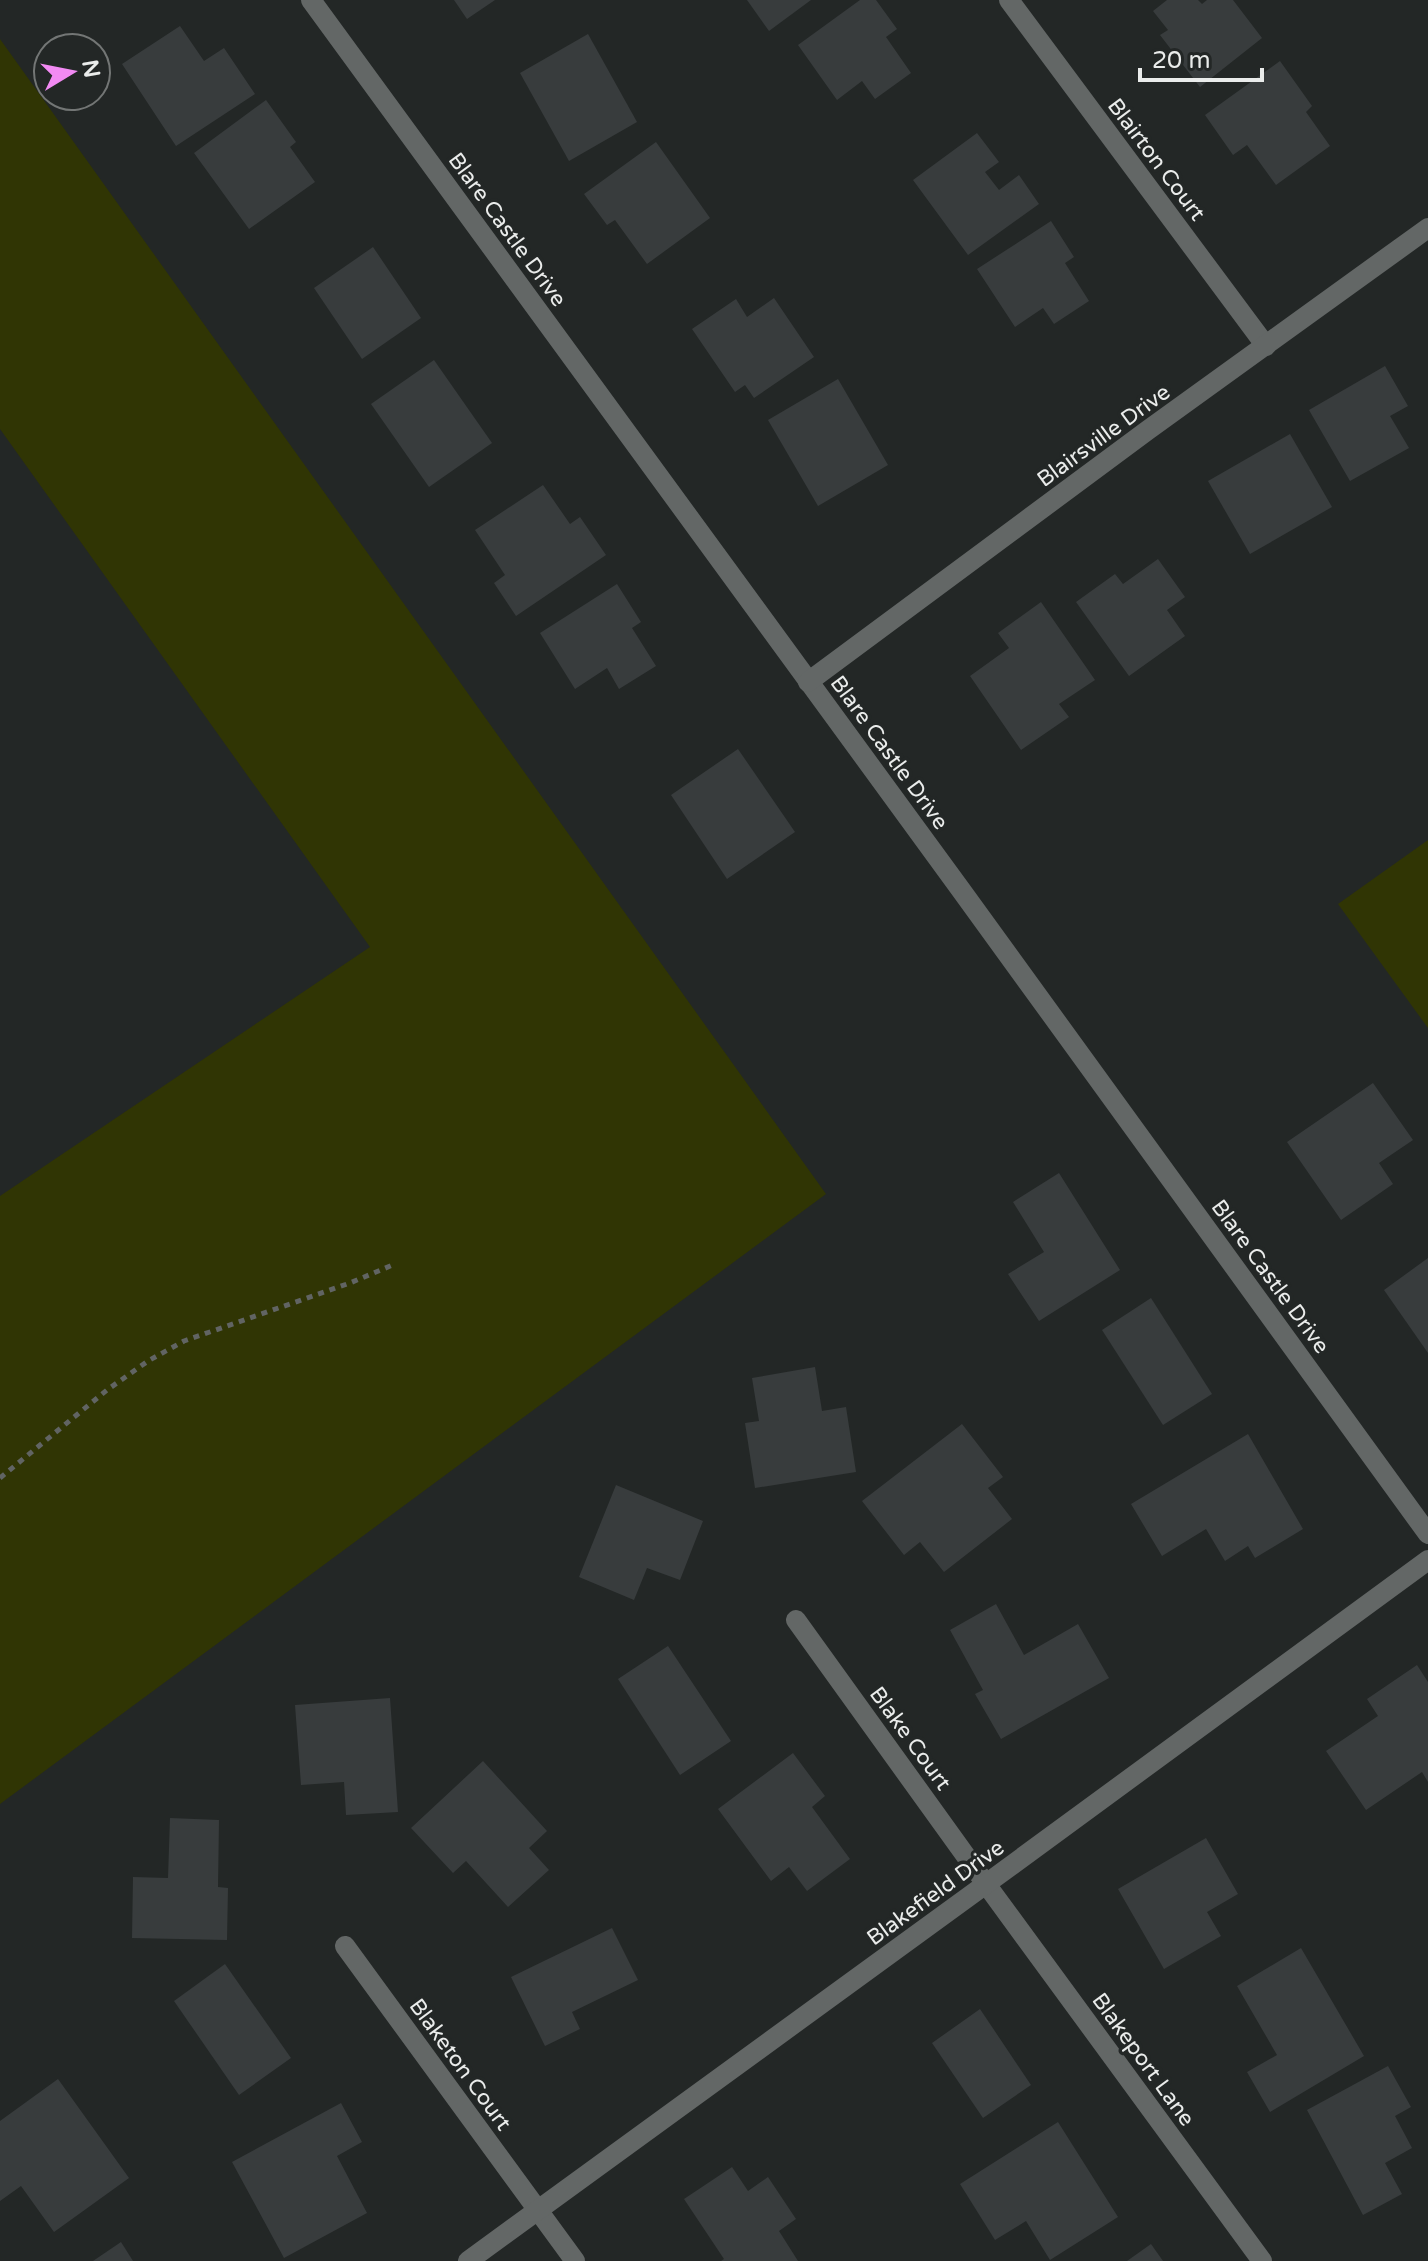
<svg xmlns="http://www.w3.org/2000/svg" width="1428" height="2261" font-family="'Varela Round',sans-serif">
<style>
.green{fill:#303504}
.building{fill:#383c3d}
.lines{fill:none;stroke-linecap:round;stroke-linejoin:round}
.path{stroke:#616463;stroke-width:5;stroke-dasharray:6 6;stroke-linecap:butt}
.street{stroke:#636766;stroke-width:20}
.labels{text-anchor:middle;stroke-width:7;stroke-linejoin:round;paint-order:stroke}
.street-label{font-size:22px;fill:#eaeceb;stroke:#232726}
</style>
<rect width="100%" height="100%" fill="#232726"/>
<!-- green -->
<g class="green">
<path d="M0 39 826 1194 0 1804V1196L370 947 0 429Z"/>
<path d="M1428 840V1028L1338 904Z"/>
</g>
<!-- building -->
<g class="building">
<path d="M454 0H495L467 19Z"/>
<path d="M747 0H811L769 31Z"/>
<path d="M860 0H876L897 29 886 37 911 73 875 99 862 81 837 100 798 45Z"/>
<path d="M1167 0H1198L1202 4 1207 0H1233L1262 38 1200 87 1160 35 1168 30 1153 11Z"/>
<path d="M180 26 204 61 224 48 255 94 176 146 122 64Z"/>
<path d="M588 34 637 122 569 161 520 73Z"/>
<path d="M1280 61 1312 106 1306 112 1330 146 1276 185 1247 145 1233 155 1205 115Z"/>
<path d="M266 100 296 142 290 147 315 182 249 229 194 153Z"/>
<path d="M977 133 999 162 985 172 999 190 1019 175 1039 204 968 255 913 180Z"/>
<path d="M656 142 710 218 647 264 615 220 607 225 584 194Z"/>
<path d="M1051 221 1074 257 1065 263 1089 301 1054 324 1043 308 1015 327 977 269Z"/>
<path d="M373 247 421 318 362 359 314 288Z"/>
<path d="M774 298 814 357 754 398 745 385 735 392 692 329 736 299 747 317Z"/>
<path d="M434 360 492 443 429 487 371 404Z"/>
<path d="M1385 366 1408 406 1390 416 1409 448 1350 481 1309 410Z"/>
<path d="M838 379 888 465 818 506 768 420Z"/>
<path d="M1290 434 1332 507 1250 554 1208 481Z"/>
<path d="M543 485 570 524 580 517 606 555 516 616 494 583 505 575 475 530Z"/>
<path d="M1158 559 1185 597 1167 610 1185 636 1129 676 1076 602 1115 574 1123 584Z"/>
<path d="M617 584 641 622 632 628 656 666 619 689 607 668 575 689 540 633Z"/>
<path d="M1041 602 1095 680 1059 704 1069 717 1021 750 970 676 1009 648 998 633Z"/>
<path d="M738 749 795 832 727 879 671 795Z"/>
<path d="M1373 1083 1413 1140 1379 1163 1393 1184 1341 1220 1287 1142Z"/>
<path d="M1059 1173 1120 1270 1039 1321 1008 1274 1044 1252 1013 1202Z"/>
<path d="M1428 1258V1353L1384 1290Z"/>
<path d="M1151 1298 1212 1394 1163 1425 1102 1330Z"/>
<path d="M815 1367 822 1411 846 1407 856 1472 755 1488 745 1423 759 1421 752 1378Z"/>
<path d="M962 1424 1003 1477 988 1488 1012 1519 944 1572 920 1542 904 1555 862 1501Z"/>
<path d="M1248 1434 1303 1529 1255 1558 1248 1546 1225 1561 1206 1529 1162 1556 1131 1504Z"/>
<path d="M616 1485 703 1521 680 1580 647 1568 634 1600 579 1577Z"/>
<path d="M996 1604 1024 1655 1078 1624 1109 1678 1001 1739 975 1694 983 1690 950 1630Z"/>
<path d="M668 1646 731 1741 680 1775 618 1679Z"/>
<path d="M1417 1665 1428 1682V1782L1422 1772 1366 1810 1326 1751 1378 1716 1367 1699Z"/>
<path d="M390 1698 398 1812 346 1815 344 1782 301 1785 295 1705Z"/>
<path d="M793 1753 825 1796 812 1807 850 1859 807 1891 789 1867 771 1881 718 1809Z"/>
<path d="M483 1761 547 1831 529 1848 549 1870 508 1907 466 1861 453 1873 411 1828Z"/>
<path d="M170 1818 219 1820 218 1887 228 1888 227 1940 132 1938 133 1877 168 1878Z"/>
<path d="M1206 1838 1238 1894 1207 1912 1221 1936 1164 1969 1118 1889Z"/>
<path d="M612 1928 638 1980 572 2012 580 2029 545 2046 511 1977Z"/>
<path d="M1301 1948 1364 2056 1270 2112 1247 2072 1277 2055 1237 1986Z"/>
<path d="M225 1964 291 2058 239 2095 174 2001Z"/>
<path d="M980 2009 1031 2085 983 2118 932 2043Z"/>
<path d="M1388 2066 1411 2107 1395 2116 1412 2148 1385 2163 1402 2194 1363 2215 1307 2110Z"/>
<path d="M58 2079 129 2178 54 2232 21 2186 0 2201V2121Z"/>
<path d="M341 2103 362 2142 337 2156 367 2213 284 2258 232 2162Z"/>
<path d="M1058 2122 1118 2217 1050 2260 1026 2221 995 2240 960 2184Z"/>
<path d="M732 2167 748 2191 768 2177 796 2219 779 2231 798 2261H721L724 2259 684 2199Z"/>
<path d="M121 2242 133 2261H93Z"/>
<path d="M1151 2244 1163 2261H1127Z"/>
</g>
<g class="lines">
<!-- path -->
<path class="path" d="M0 1478 107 1390 148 1361 184 1341 350 1283 395 1264"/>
<!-- street -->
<g class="street">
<path d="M311 0 961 890 1428 1534"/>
<path d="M1009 0 1266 346"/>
<path d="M808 682 1148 430 1428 228"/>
<path d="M796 1620 986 1884 1262 2261"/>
<path d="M345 1946 575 2261"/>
<path d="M468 2261 986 1884 1428 1560"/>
</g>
</g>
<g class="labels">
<!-- street labels -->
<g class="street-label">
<text transform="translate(1157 159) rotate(53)" y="8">Blairton Court</text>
<text transform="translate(508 229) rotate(54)" y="8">Blare Castle Drive</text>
<text transform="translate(1103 435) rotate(-36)" y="8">Blairsville Drive</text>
<text transform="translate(890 752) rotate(54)" y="8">Blare Castle Drive</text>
<text transform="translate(1271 1276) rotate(54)" y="8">Blare Castle Drive</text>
<text transform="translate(911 1738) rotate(54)" y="8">Blake Court</text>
<text transform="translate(935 1892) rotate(-36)" y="8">Blakefield Drive</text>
<text transform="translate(1144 2059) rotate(54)" y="8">Blakeport Lane</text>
<text transform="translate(461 2064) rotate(54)" y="8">Blaketon Court</text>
</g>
</g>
<!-- north arrow -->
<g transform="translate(72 72) rotate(80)"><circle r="38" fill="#232726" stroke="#737675" stroke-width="2"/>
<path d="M0-6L14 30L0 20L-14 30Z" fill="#f28af3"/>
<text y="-12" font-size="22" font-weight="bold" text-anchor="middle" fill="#eaeceb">N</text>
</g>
<!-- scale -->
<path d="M1140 68v12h122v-12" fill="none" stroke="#eaeceb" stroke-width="4"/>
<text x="1152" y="68" font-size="24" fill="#eaeceb" stroke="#232726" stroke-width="6" paint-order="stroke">20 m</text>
</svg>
